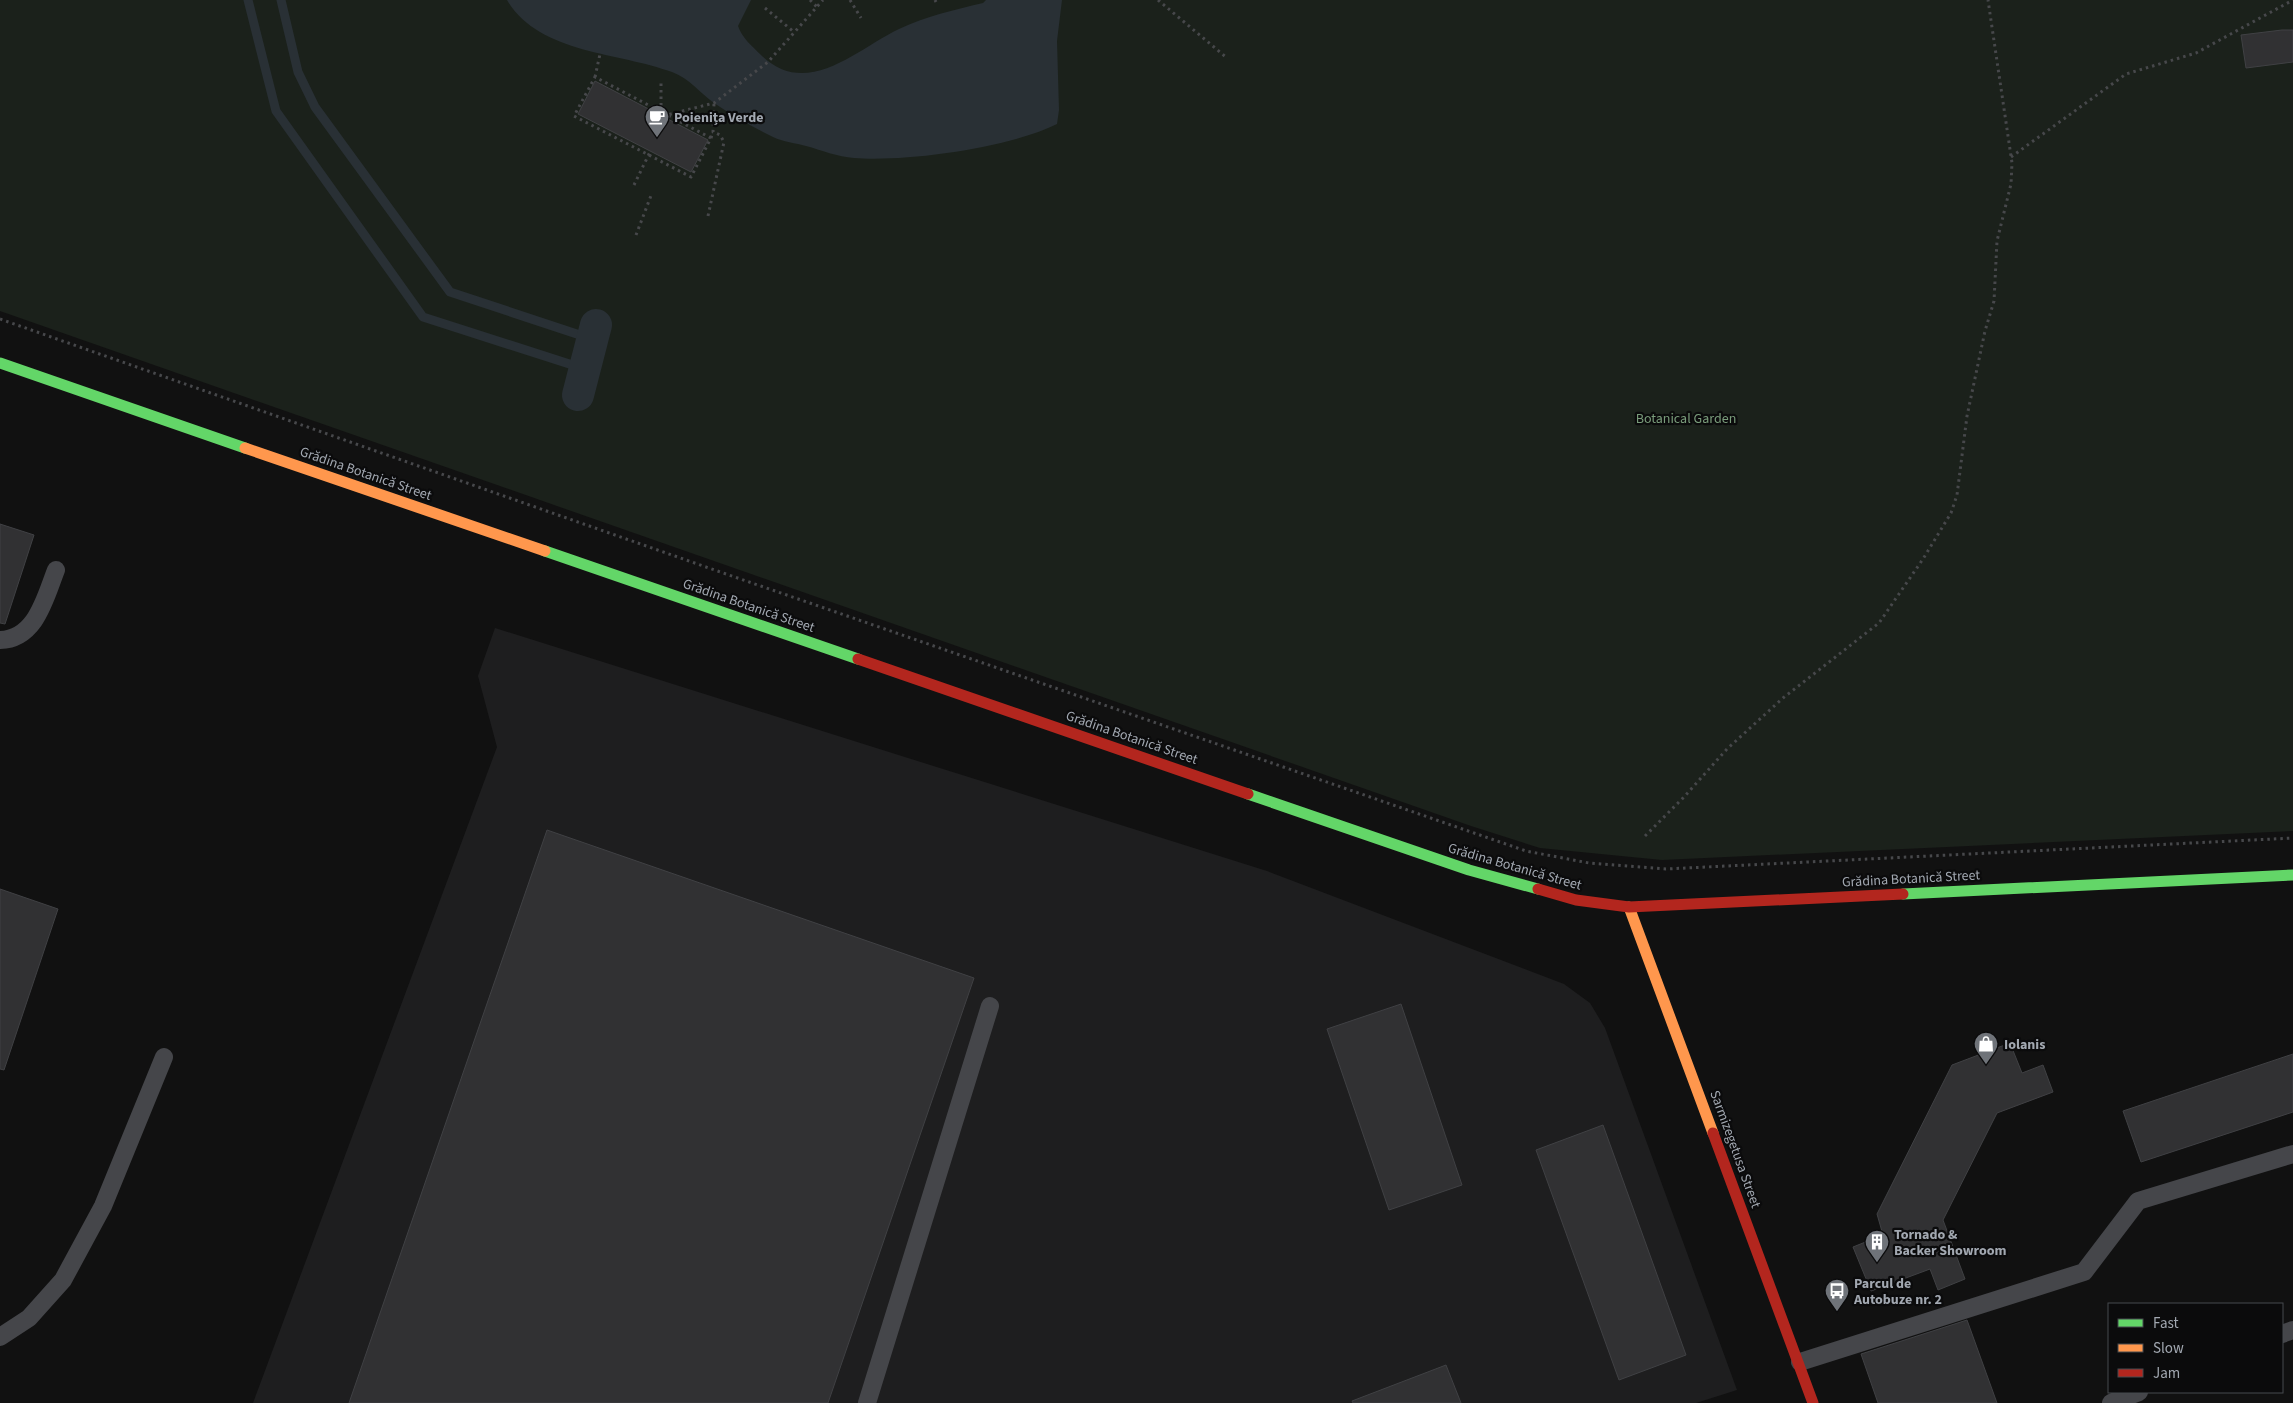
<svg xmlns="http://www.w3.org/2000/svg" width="2293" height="1403" font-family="'Source Sans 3',sans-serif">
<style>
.built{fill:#1e1e1f}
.green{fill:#1b211b}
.water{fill:#293035}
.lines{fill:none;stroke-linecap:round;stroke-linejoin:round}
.stream{stroke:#293035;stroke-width:9}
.canal{stroke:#293035;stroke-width:32}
.building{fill:#313133;stroke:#404144}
.path{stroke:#47484b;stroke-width:3;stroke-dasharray:2.5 4;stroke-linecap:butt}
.lane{stroke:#45464a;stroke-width:18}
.fast{stroke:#63d668;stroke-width:11}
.slow{stroke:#ff974d;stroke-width:11}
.jam{stroke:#b3261e;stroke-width:11}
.labels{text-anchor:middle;stroke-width:4.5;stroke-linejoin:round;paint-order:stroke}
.poi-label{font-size:14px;font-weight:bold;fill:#a2a8b1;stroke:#0b0b0c;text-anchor:start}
.park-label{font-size:14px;fill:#7a9c7b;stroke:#0b0b0c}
.street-label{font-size:14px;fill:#a2a8b1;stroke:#0b0b0c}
</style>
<rect width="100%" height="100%" fill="#111"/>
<!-- built -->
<path class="built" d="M495 628 1267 871 1564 984 1590 1003 1605 1028 1737 1390 1696 1403H253L497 747 478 676Z"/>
<!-- green -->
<path class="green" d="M0 0H2293V831L1662 860 1540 848 1471 826 0 311Z"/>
<!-- water -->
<path class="water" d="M507 0H751L738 26C742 38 752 46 761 55 807 100 857 49 899 29 926 16 954 10 983 3L986 0H1062L1057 41 1059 110 1057 124C1009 148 907 162 854 158 838 157 821 150 806 146 796 143 783 142 773 137 753 127 733 116 714 103 700 93 689 78 672 72 619 52 539 54 507 0Z"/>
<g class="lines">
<!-- stream -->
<g class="stream">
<path d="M248 0 276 111 423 317 585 369"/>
<path d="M281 0 298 72 315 107 450 292 592 339"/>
</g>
<!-- canal -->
<path class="canal" d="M578 395 596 325"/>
</g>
<!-- building -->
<g class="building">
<path d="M2282 30H2293V62L2246 68 2241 35Z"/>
<path d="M595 81 708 140 691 172 578 114Z"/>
<path d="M0 524 34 535 5 624 0 623Z"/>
<path d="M547 830 974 978 828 1403H349Z"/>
<path d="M0 889 58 909 4 1070 0 1069Z"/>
<path d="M1401 1004 1462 1185 1389 1210 1327 1029Z"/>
<path d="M2010 1043 2022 1073 2043 1065 2053 1092 1997 1113 1943 1220 1965 1279 1938 1290 1930 1269 1871 1291 1853 1247 1883 1235 1877 1214 1952 1065Z"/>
<path d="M2293 1054V1112L2141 1162 2123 1111Z"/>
<path d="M1603 1125 1686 1355 1619 1380 1536 1150Z"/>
<path d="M1967 1320 1997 1403H1878L1861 1354Z"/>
<path d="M1446 1365 1461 1403H1353L1352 1401Z"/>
</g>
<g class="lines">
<!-- path -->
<g class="path">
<path d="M810 0 817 7"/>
<path d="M850 0 861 18"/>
<path d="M935 0 936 2"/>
<path d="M1158 0 1227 58"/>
<path d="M765 8 794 32"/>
<path d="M595 77 600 54"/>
<path d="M661 112V80"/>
<path d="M663 116 714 103 768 62 823 0"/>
<path d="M711 138 595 77 574 116 691 177 711 138 713 132"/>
<path d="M2011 157 2126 74 2196 53 2293 0"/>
<path d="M634 185 650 152"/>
<path d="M708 216 724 142 720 135 713 132 714 103"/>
<path d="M636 235 652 193"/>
<path d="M0 319 726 574 1526 851 1589 863 1666 869 2293 838"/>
<path d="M1645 836 1684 797 1727 749 1783 698 1879 623 1923 559 1951 513 1957 495 1967 416 1985 331 1994 301 1997 241 2011 184 2012 163 1988 0"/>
</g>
<!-- lane -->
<g class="lane">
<path d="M0 640C36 639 45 598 56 570"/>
<path d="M2282 1334 2293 1330"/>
<path d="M0 1337 29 1318 63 1280 103 1206 164 1057"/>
<path d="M1800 1362 2084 1272 2138 1201 2293 1154"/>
<path d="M867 1403 990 1006"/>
<path d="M2111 1403 2139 1392"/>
</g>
<!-- fast -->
<g class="fast">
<path d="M0 363 245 448"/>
<path d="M545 551 858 659"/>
<path d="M1248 794 1469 870 1538 889"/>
<path d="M1903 894 2293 875"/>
</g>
<!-- slow -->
<g class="slow">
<path d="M245 448 545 551"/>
<path d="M1629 907 1713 1133"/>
</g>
<!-- jam -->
<g class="jam">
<path d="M858 659 1248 794"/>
<path d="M1538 889 1576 900 1629 907 1903 894"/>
<path d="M1713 1133 1813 1403"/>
</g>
</g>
<!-- icons -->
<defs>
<symbol id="cafe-pin" viewBox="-11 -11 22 30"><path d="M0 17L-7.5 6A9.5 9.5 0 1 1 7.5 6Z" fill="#6f7379" stroke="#0b0b0c"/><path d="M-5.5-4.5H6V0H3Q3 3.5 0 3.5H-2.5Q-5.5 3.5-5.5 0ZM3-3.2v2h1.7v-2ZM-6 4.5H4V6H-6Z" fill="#fff"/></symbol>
<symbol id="shop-pin" viewBox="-11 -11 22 30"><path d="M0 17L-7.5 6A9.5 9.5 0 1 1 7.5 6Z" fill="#6f7379" stroke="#0b0b0c"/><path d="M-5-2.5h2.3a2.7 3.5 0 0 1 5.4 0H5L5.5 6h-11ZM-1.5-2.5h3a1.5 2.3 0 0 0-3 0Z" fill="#fff"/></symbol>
<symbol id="building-pin" viewBox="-11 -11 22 30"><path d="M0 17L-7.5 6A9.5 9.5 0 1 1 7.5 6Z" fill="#6f7379" stroke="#0b0b0c"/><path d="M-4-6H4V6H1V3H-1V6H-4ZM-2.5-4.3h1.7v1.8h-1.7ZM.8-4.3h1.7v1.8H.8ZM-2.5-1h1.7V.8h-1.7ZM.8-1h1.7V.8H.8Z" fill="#fff"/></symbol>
<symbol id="bus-pin" viewBox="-11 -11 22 30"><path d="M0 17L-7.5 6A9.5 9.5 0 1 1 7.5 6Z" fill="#6f7379" stroke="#0b0b0c"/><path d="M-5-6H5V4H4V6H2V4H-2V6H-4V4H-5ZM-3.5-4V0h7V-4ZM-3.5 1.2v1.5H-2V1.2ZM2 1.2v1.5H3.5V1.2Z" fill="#fff"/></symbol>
</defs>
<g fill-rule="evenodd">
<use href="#cafe-pin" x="643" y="103" width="28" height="38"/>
<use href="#shop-pin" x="1972" y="1030" width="28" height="38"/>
<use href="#building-pin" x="1863" y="1228" width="28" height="38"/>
<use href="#bus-pin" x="1823" y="1277" width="28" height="38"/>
</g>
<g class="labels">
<!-- poi labels -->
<g class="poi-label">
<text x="674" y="122">Poienița Verde</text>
<text x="2004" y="1049">Iolanis</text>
<text x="1894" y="1239">Tornado &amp;<tspan x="1894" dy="16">Backer Showroom</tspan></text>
<text x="1854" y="1288">Parcul de<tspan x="1854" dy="16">Autobuze nr. 2</tspan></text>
</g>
<!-- park labels -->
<g class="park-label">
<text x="1686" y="423">Botanical Garden</text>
</g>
<!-- street labels -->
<g class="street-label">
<text transform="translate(366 473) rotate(19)" y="5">Grădina Botanică Street</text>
<text transform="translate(749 605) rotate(19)" y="5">Grădina Botanică Street</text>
<text transform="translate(1132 737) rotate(19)" y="5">Grădina Botanică Street</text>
<text transform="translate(1515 866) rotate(16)" y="5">Grădina Botanică Street</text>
<text transform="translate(1911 878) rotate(-3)" y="5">Grădina Botanică Street</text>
<text transform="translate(1736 1149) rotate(70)" y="5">Sarmizegetusa Street</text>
</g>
</g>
<!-- legend -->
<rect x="2108" y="1303" width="175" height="90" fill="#0b0b0c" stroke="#474a4e"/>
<rect x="2118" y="1319" width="25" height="8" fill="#63d668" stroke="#474a4e"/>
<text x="2153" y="1328" font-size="15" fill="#a2a8b1">Fast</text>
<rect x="2118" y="1344" width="25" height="8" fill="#ff974d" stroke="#474a4e"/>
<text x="2153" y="1353" font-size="15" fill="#a2a8b1">Slow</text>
<rect x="2118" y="1369" width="25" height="8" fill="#b3261e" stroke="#474a4e"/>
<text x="2153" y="1378" font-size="15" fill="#a2a8b1">Jam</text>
</svg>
